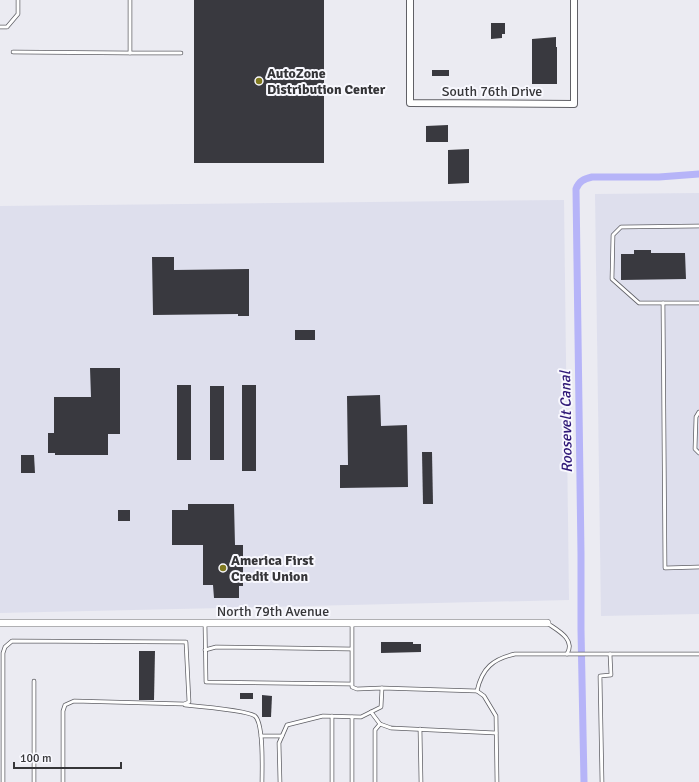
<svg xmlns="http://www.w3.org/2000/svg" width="699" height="782" font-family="Signika,sans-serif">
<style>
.built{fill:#dedfed}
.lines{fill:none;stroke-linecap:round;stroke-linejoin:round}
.canal{stroke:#b6b4f8;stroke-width:7}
.building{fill:#39393f}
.service-casing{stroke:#606066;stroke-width:4.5}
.minor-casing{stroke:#606066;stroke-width:8}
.tertiary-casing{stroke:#606066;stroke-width:8}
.service{stroke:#fff;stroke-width:3}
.minor{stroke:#fff;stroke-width:6}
.tertiary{stroke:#fff;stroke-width:7}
.poi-dot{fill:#80791f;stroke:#f8f8fe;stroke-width:1.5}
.labels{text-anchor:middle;stroke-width:4;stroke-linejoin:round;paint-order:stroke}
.poi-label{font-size:14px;font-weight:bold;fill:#353538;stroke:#f8f8fe;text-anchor:start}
.street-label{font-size:14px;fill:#353538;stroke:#f8f8fe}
.water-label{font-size:15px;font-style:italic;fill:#2f1877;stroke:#f8f8fe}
</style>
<rect width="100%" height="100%" fill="#ebebf2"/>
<!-- built -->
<g class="built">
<path d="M699 193V614L601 616 595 194Z"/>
<path d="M564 200 569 600 0 613V206Z"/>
</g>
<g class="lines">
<!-- canal -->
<path class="canal" d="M584 782 581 630V554L576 189C579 181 584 179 592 177H659L699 174"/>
</g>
<!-- building -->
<g class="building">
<rect x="194" y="0" width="130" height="163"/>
<path d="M491 23H505V34H502V38L491 39Z"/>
<path d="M556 37V47H557V84H532V39Z"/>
<rect x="432" y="70" width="17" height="6"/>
<path d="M448 125V142H426V126Z"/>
<path d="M469 149V183L448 184V150Z"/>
<path d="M634 250H651V253H685L686 279 621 280V254H634Z"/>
<path d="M152 257H174V270L249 269V316H238V314L153 315Z"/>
<rect x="295" y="330" width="20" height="10"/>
<path d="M90 368H120V434H108V455H55V453H48V433H54V397H91Z"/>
<rect x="177" y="385" width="14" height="75"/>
<rect x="242" y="385" width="14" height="86"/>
<rect x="210" y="386" width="14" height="74"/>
<path d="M380 395 381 426 407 425 408 487 340 488V465H348L347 396Z"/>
<path d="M422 452H432L433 504H423Z"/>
<path d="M21 455H34L35 473H21Z"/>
<path d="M188 504H234L235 545H243V586H239V598H214L213 585H203V545H172V510H188Z"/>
<rect x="118" y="510" width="12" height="11"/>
<path d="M381 642H413V644H421V652L381 653Z"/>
<path d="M139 651H155L154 700H139Z"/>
<rect x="240" y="693" width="13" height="6"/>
<path d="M262 695 272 696 271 717H262Z"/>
</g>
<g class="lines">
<defs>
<g id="service">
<path d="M0 27H7L18 14V0"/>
<path d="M13 52 130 53V0"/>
<path d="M130 53H181"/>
<path d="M699 226 621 227 613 235 612 279 639 303H699"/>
<path d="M663 303 665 568 699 567"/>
<path d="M699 412 696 417 695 449 699 453"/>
<path d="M352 623V687L357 689 382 688 477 691 484 696 496 716 497 782"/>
<path d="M547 623C557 630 576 639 567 654"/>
<path d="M205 624 206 682 351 684"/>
<path d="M205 650 216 647 351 649"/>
<path d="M477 691C482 668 493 659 515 654H699"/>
<path d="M185 705C196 706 248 711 255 716 264 724 262 769 262 782"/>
<path d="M371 712 380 724 391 728 496 733"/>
<path d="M332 716V782"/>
<path d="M420 729 421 782"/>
<path d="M261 736H282"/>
<path d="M3 782V653L5 647 12 641 186 642 189 702 184 704 74 701 65 705 63 711V782"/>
<path d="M34 782V681"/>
<path d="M280 782 279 743 287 725 323 716 361 717 381 707 382 688"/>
<path d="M352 782V717"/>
<path d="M375 782V730L380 724"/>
<path d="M602 782 600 676 611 675 610 654"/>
</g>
<path id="minor" d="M410 0V103L574 104V0"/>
<path id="tertiary" d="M0 623H547"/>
</defs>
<!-- service casing -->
<use href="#service" class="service-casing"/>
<!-- minor casing -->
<use href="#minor" class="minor-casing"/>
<!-- tertiary casing -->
<use href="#tertiary" class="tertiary-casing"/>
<!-- service -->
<use href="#service" class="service"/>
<!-- minor -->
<use href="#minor" class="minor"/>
<!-- tertiary -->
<use href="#tertiary" class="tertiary"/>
</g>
<!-- markers -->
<g class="poi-dot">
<circle cx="259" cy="81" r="4"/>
<circle cx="223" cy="568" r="4"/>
</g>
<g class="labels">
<!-- poi labels -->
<g class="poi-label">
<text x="267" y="78">AutoZone<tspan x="267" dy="16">Distribution Center</tspan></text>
<text x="231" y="565">America First<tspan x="231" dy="16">Credit Union</tspan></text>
</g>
<!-- street labels -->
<g class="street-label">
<text x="492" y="96">South 76th Drive</text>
<text x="273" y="616">North 79th Avenue</text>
</g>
<!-- water labels -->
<g class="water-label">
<text transform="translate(566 422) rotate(-91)" y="5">Roosevelt Canal</text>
</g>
</g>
<!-- scale -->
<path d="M14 762v6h107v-6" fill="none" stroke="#353538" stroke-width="2"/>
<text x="20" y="762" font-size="12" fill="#353538" stroke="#f8f8fe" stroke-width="3" paint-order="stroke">100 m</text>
</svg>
